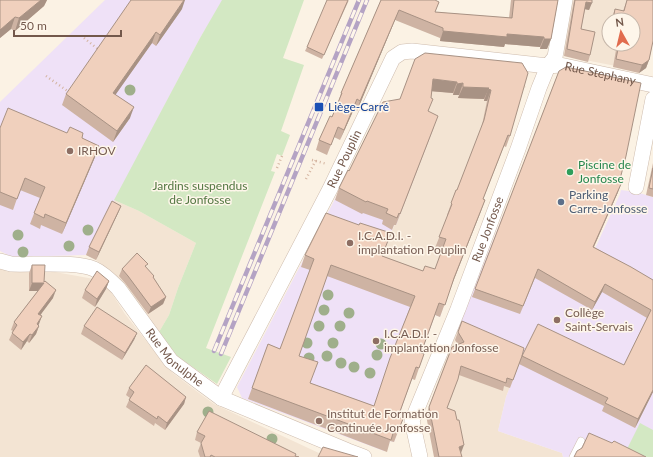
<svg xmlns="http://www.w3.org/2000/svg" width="653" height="457" font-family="Lato,sans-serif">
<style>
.residential{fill:#f3e4d3;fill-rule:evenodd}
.education{fill:#efe1f7}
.green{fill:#d3e8c3}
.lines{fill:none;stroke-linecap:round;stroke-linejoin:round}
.service-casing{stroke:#cebcae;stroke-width:8}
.minor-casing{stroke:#cebcae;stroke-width:16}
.path{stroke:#d4b4a0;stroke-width:2.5;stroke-dasharray:1 3;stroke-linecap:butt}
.service{stroke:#fff;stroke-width:7}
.minor{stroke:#fff;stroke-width:15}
.rail-casing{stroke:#b4a3c4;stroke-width:4.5}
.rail{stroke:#fef6ea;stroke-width:3;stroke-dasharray:9;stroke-linecap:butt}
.tree{fill:#9faf8b}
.wall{fill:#ceb3a3;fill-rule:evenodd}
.shaded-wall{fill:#a89284}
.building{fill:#f0d0bd;stroke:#a89284;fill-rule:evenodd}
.transit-dot{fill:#1a4fb4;stroke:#fef6ea;stroke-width:1.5}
.education-dot{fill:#8d6e63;stroke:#fef6ea;stroke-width:1.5}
.leisure-dot{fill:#2e9e5b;stroke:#fef6ea;stroke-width:1.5}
.service-dot{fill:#5c6f8a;stroke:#fef6ea;stroke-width:1.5}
.labels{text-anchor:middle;stroke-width:3;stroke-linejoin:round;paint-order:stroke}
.street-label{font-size:12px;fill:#73584b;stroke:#fef6ea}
.transit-label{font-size:12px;fill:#164399;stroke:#fef6ea;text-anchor:start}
.education-label{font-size:12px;fill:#785e54;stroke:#fef6ea;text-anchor:start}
.leisure-label{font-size:12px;fill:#27864d;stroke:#fef6ea;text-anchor:start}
.park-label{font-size:12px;fill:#547843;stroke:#fef6ea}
.service-label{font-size:12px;fill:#4e5e75;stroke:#fef6ea;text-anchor:start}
</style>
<rect width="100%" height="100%" fill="#fbf2e4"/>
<!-- residential -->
<g class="residential">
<path d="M570 0H653L646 68 641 71 565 56 561 51ZM609 20H633V44H609Z"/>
<path d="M411 70 516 73 526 87 523 89 506 147 501 146V154L483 200 476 209 481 211 451 288 380 261 425 149Z"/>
<path d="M114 200 139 211 196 243 178 288 169 315 159 332 127 288 108 269 96 260 86 255Z"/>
<path d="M0 268 8 272 17 271 55 272 94 279 109 289 125 314 165 365 174 374 195 390 214 404 321 454 332 457H0Z"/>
<path d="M458 329 516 354 519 364 506 397 498 431 562 453 563 457H435L426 416 440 375Z"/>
</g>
<!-- education -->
<g class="education">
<path d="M105 0H223L200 38 86 255 12 257 0 251V102Z"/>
<path d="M373 126 434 127 396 225H394L380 261 451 288 449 289 440 317 435 315 394 428 398 430 394 442 390 441 387 449 384 451 242 398 237 387Z"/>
<path d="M621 190 636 192 653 197V457H563L562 453 498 431 506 397 519 364 516 354 458 329 503 215 593 253 620 194Z"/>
</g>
<!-- green -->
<g class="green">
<path d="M222 0H304L283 58 304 65 281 131 290 135 282 156 277 154 271 171 275 172 206 348 231 357 217 384 177 356 159 332 169 315 178 288 196 243 139 211 114 200 200 38Z"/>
<path d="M640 423 653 430V457H628L624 455Z"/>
</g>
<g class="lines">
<defs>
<path id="service" d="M573 457 581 441"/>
<g id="minor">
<path d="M636 187 653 99"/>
<path id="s1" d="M0 261 11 264C31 265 77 261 94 269 103 273 111 281 118 288L171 361 221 398 348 451 364 457"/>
<path id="s2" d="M221 398 330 189 393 58 402 52 412 51 548 66 560 65 653 85"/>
<path id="s3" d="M420 457 412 421 458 309 518 149 539 88 548 66 555 57 565 0"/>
</g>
</defs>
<!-- service casing -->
<use href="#service" class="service-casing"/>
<!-- minor casing -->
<use href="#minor" class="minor-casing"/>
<!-- path -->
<g class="path">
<path d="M84 38 99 50"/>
<path d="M46 76 69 92"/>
<path d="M312 160 327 164"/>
<path d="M277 168 282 156"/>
<path d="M306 179 316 160"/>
</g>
<!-- service -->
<use href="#service" class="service"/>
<!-- minor -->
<use href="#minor" class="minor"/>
<defs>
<g id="rail">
<path d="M214 351 359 0"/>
<path d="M221 354 367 0"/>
</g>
</defs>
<!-- rail casing -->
<use href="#rail" class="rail-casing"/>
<!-- rail -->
<use href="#rail" class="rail"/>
</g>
<!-- trees -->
<g class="tree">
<circle cx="130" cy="90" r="5.5"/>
<circle cx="88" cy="230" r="5.5"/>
<circle cx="18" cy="235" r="5.5"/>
<circle cx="69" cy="246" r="5.5"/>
<circle cx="23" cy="252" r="5.5"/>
<circle cx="328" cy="295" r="5.5"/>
<circle cx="324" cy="310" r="5.5"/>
<circle cx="349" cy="313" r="5.5"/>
<circle cx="319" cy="326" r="5.5"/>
<circle cx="340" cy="326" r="5.5"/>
<circle cx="307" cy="343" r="5.5"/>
<circle cx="333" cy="343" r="5.5"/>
<circle cx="381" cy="344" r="5.5"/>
<circle cx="377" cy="355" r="5.5"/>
<circle cx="327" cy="356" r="5.5"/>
<circle cx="309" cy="358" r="5.5"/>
<circle cx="341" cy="363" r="5.5"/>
<circle cx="354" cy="367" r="5.5"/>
<circle cx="370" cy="373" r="5.5"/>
<circle cx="208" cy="412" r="5.5"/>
<circle cx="272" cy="439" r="5.5"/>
</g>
<!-- wall -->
<g class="wall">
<path d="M0 0H47L44 6 15 31 11 29 0 38Z"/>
<path d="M349 0 322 59 305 51 307 47Z"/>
<path d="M381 0 439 2 435 12 509 18 511 0H558L551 39 547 49H540V47L505 44 504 47 440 41V38L395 20 357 111 354 109 340 140 334 137 327 155 316 150 319 140 332 117 338 103 341 93Z"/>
<path d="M574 0H592L589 10 585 9 581 29 590 55 588 62 564 56Z"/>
<path d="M627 0H653V41L649 60 646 68 639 73 613 67 617 44H633V20H611L615 9 623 11Z"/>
<path d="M182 9 156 46 152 43 115 95 130 118 113 142 62 105 66 94Z"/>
<path d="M522 63 510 136 506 147 504 146 483 199 485 200 452 284 440 317 435 315 421 353 419 368 415 380 412 379 398 417 403 419 394 442 390 441 387 452 248 399 268 344 280 349 310 270 301 267 305 255 382 256 423 271 435 269 442 250 435 248 448 215H447L456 190H457L481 130 487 101H484V99L458 98 459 95H453V93L432 91 428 112 434 127 396 225H394L392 230 382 224 383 220 363 213 362 214 335 200 339 188 349 171 400 99ZM327 276 410 307 374 406 310 383 299 356Z"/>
<path d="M559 71 619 183 618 192 594 247 653 280V392L635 428 602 411 604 406 519 364 510 388 504 386 503 391 459 375 447 408 462 457H434L426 415 452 347 458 345 455 340 462 321 522 356 624 365 647 318 602 292 592 310 535 278 520 314 472 297Z"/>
<path d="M0 128 67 133 82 138 99 146 95 157 62 234 41 225 40 229 30 224 40 198 20 190 13 210 0 205Z"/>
<path d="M653 163V197L646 195Z"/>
<path d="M121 206 118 213 96 260 86 255 89 247Z"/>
<path d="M32 265 44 282 53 298 40 315 39 324 38 325 39 326 36 334 29 343 27 341 21 350 9 340 13 331 11 330 14 322 38 291H29V273Z"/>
<path d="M146 268 153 277 166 297 163 304 148 314 125 283 119 276 122 269Z"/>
<path d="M109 281 106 289 95 307 82 298 85 290Z"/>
<path d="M84 326 137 333 134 340 122 360 81 334Z"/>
<path d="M129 388 186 397 184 404 165 430 155 423 154 426 126 407 130 398 126 395Z"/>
<path d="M197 432 295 456 299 457H200L198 451 201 443 195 440Z"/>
</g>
<!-- shaded-wall -->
<g class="shaded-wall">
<path d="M41 0H47L44 6 15 31 19 18Z"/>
<path d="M184 0H185L182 9 156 46 160 35Z"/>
<path d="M586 2 592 3 589 10 584 9Z"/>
<path d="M399 10 395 20 357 111 360 101Z"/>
<path d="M15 17 11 29 0 38V30Z"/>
<path d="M443 31 507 34 544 37 540 47 505 44 504 47 440 41Z"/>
<path d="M156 32 152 43 109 104 113 93Z"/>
<path d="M544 39H551L547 49H540Z"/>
<path d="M649 60 646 68 639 73 642 65Z"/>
<path d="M433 79 457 82 453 93 428 91Z"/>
<path d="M463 83 459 95H453L457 84Z"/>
<path d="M463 87 489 88 484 99 458 98Z"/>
<path d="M488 89 491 90 487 101H484Z"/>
<path d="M357 99 354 109 340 140 344 130Z"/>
<path d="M134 107 130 118 113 142 117 131Z"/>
<path d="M99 146 95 157 62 234 66 223Z"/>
<path d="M621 184 618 192 590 255 593 247Z"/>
<path d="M485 200 481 211 450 289 454 278Z"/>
<path d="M121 206 118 213 96 260 99 252Z"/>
<path d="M109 281 106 289 95 307 97 299Z"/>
<path d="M32 283H44L41 291H29Z"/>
<path d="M605 284 602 292 592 310 595 302Z"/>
<path d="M56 290 53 298 36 321 38 314Z"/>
<path d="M166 297 163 304 148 314 151 307Z"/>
<path d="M42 316 39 324 34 332 37 324Z"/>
<path d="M39 326 36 334 29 343 32 335Z"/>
<path d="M137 333 134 340 122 360 125 353Z"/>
<path d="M30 334 27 341 21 350 23 342Z"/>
<path d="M653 390V392L635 428 638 419Z"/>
<path d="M186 397 184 404 165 430 167 423Z"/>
<path d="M464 445 461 453 459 447Z"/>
</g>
<!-- building -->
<g class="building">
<path d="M0 0H41L19 18 15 17 0 30Z"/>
<path d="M131 0H184L160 35 156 32 113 93 134 107 117 131 66 94Z"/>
<path d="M327 0H348L324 55 307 47Z"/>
<path d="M381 0H435L439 2 435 12 512 18 514 0H558L551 39H544V37L507 34V37L443 31V28L399 10 360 101 357 99 344 130 338 127 331 145 319 140 330 116 332 117 342 93H341Z"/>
<path d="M575 0H592V3L586 2 581 29 595 32 590 55 567 49Z"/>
<path d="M627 0H653V41L649 60 642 65 616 59 619 44H633V20H613L615 9 624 11Z"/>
<path d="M425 53 522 63 528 73 510 136 508 135 483 199 485 200 454 278 445 305 439 303 421 353 424 354 419 368 416 367 398 417 403 419 398 431 394 430 391 440 252 388 268 344 280 349 314 259 305 255 326 213 359 225 360 223 391 233 382 256 423 271 425 266 435 269 446 239 439 237 452 204 451 203 456 190H457L484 120 491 90 488 89 489 88 463 87V83L457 84V82L433 79 431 98 433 99 428 111 438 116 400 214 399 213 397 218 386 213 388 209 367 201 366 202 339 188 348 170 349 171 383 102 400 99 415 59ZM331 265 415 296 390 358 374 406 310 383 318 362 299 356Z"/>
<path d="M566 67 641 83 626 156 619 183 621 184 593 247 631 267 653 280V390L638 419 605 403 608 398 522 356 513 380 507 378 506 383 461 366 458 379 447 408 455 411 457 420H459L464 445 459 447 462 457H439L429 407 452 347 464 342 458 332 462 321 524 348 522 356 538 324 624 365 651 310 605 284 595 302 538 269 523 306 475 289 559 71Z"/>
<path d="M8 108 67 133 70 127 83 133 82 138 99 146 66 223 45 214 44 218 34 213 45 187 25 178 17 199 0 192V128Z"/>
<path d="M653 168V189L649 188Z"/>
<path d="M112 201 121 206 99 252 89 247Z"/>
<path d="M137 253 148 264 145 266 154 276 153 277 166 297 151 307 128 276 122 269Z"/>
<path d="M32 265H45L44 282 45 281 56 290 38 314 42 316 37 324 39 326 32 335 30 334 23 342 12 333 17 325 14 322 44 283H32Z"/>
<path d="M97 271 109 281 97 299 85 290Z"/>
<path d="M97 307 137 333 125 353 84 326Z"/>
<path d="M146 365 186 397 167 423 158 416 157 419 129 400 134 392 129 388Z"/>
<path d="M209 411 296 454 295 456 299 457H215L211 455 210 457H205L201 443 205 436 197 432Z"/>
<path d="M589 433 612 443 614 441 646 457H574L577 451 582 448Z"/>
<path d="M323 447 358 457H318Z"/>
</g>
<!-- markers -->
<rect class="transit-dot" x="314" y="102" width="10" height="10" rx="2"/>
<g class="education-dot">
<circle cx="70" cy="151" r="4"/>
<circle cx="350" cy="243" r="4"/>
<circle cx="557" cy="320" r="4"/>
<circle cx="376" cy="341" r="4"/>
<circle cx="319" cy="421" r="4"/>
</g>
<circle class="leisure-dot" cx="570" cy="172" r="4"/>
<circle class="service-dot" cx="561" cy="202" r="4"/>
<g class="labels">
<!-- street labels -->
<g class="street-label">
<text dy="4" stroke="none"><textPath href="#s2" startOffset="592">Rue Stephany</textPath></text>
<text dy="4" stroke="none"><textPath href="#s2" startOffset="269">Rue Pouplin</textPath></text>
<text dy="4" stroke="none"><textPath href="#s3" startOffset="243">Rue Jonfosse</textPath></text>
<text dy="4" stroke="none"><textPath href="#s1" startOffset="216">Rue Monulphe</textPath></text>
</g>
<!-- transit labels -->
<g class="transit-label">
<text x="328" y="111">Liège-Carré</text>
</g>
<!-- education labels -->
<g class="education-label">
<text x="78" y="155">IRHOV</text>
<text x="358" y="240">I.C.A.D.I. -<tspan x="358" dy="14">implantation Pouplin</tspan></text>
<text x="565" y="317">Collège<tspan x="565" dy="14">Saint-Servais</tspan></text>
<text x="384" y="338">I.C.A.D.I. -<tspan x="384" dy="14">implantation Jonfosse</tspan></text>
<text x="327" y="418">Institut de Formation<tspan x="327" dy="14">Continuée Jonfosse</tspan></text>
</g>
<!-- leisure labels -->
<g class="leisure-label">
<text x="578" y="169">Piscine de<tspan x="578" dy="14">Jonfosse</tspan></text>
</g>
<!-- park labels -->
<g class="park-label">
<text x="200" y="190">Jardins suspendus<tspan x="200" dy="14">de Jonfosse</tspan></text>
</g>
<!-- service labels -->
<g class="service-label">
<text x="569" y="199">Parking<tspan x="569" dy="14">Carre-Jonfosse</tspan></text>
</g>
</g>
<!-- north arrow -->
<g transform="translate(621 32) rotate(352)"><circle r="19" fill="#fef6ea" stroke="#c6b7aa"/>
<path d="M0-3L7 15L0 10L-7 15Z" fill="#e16c4e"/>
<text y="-6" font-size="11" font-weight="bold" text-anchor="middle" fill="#73584b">N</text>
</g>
<!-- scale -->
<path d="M14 30v6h107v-6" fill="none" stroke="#73584b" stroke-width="2"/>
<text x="20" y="30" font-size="12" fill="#73584b" stroke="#fef6ea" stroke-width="3" paint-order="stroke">50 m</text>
</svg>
